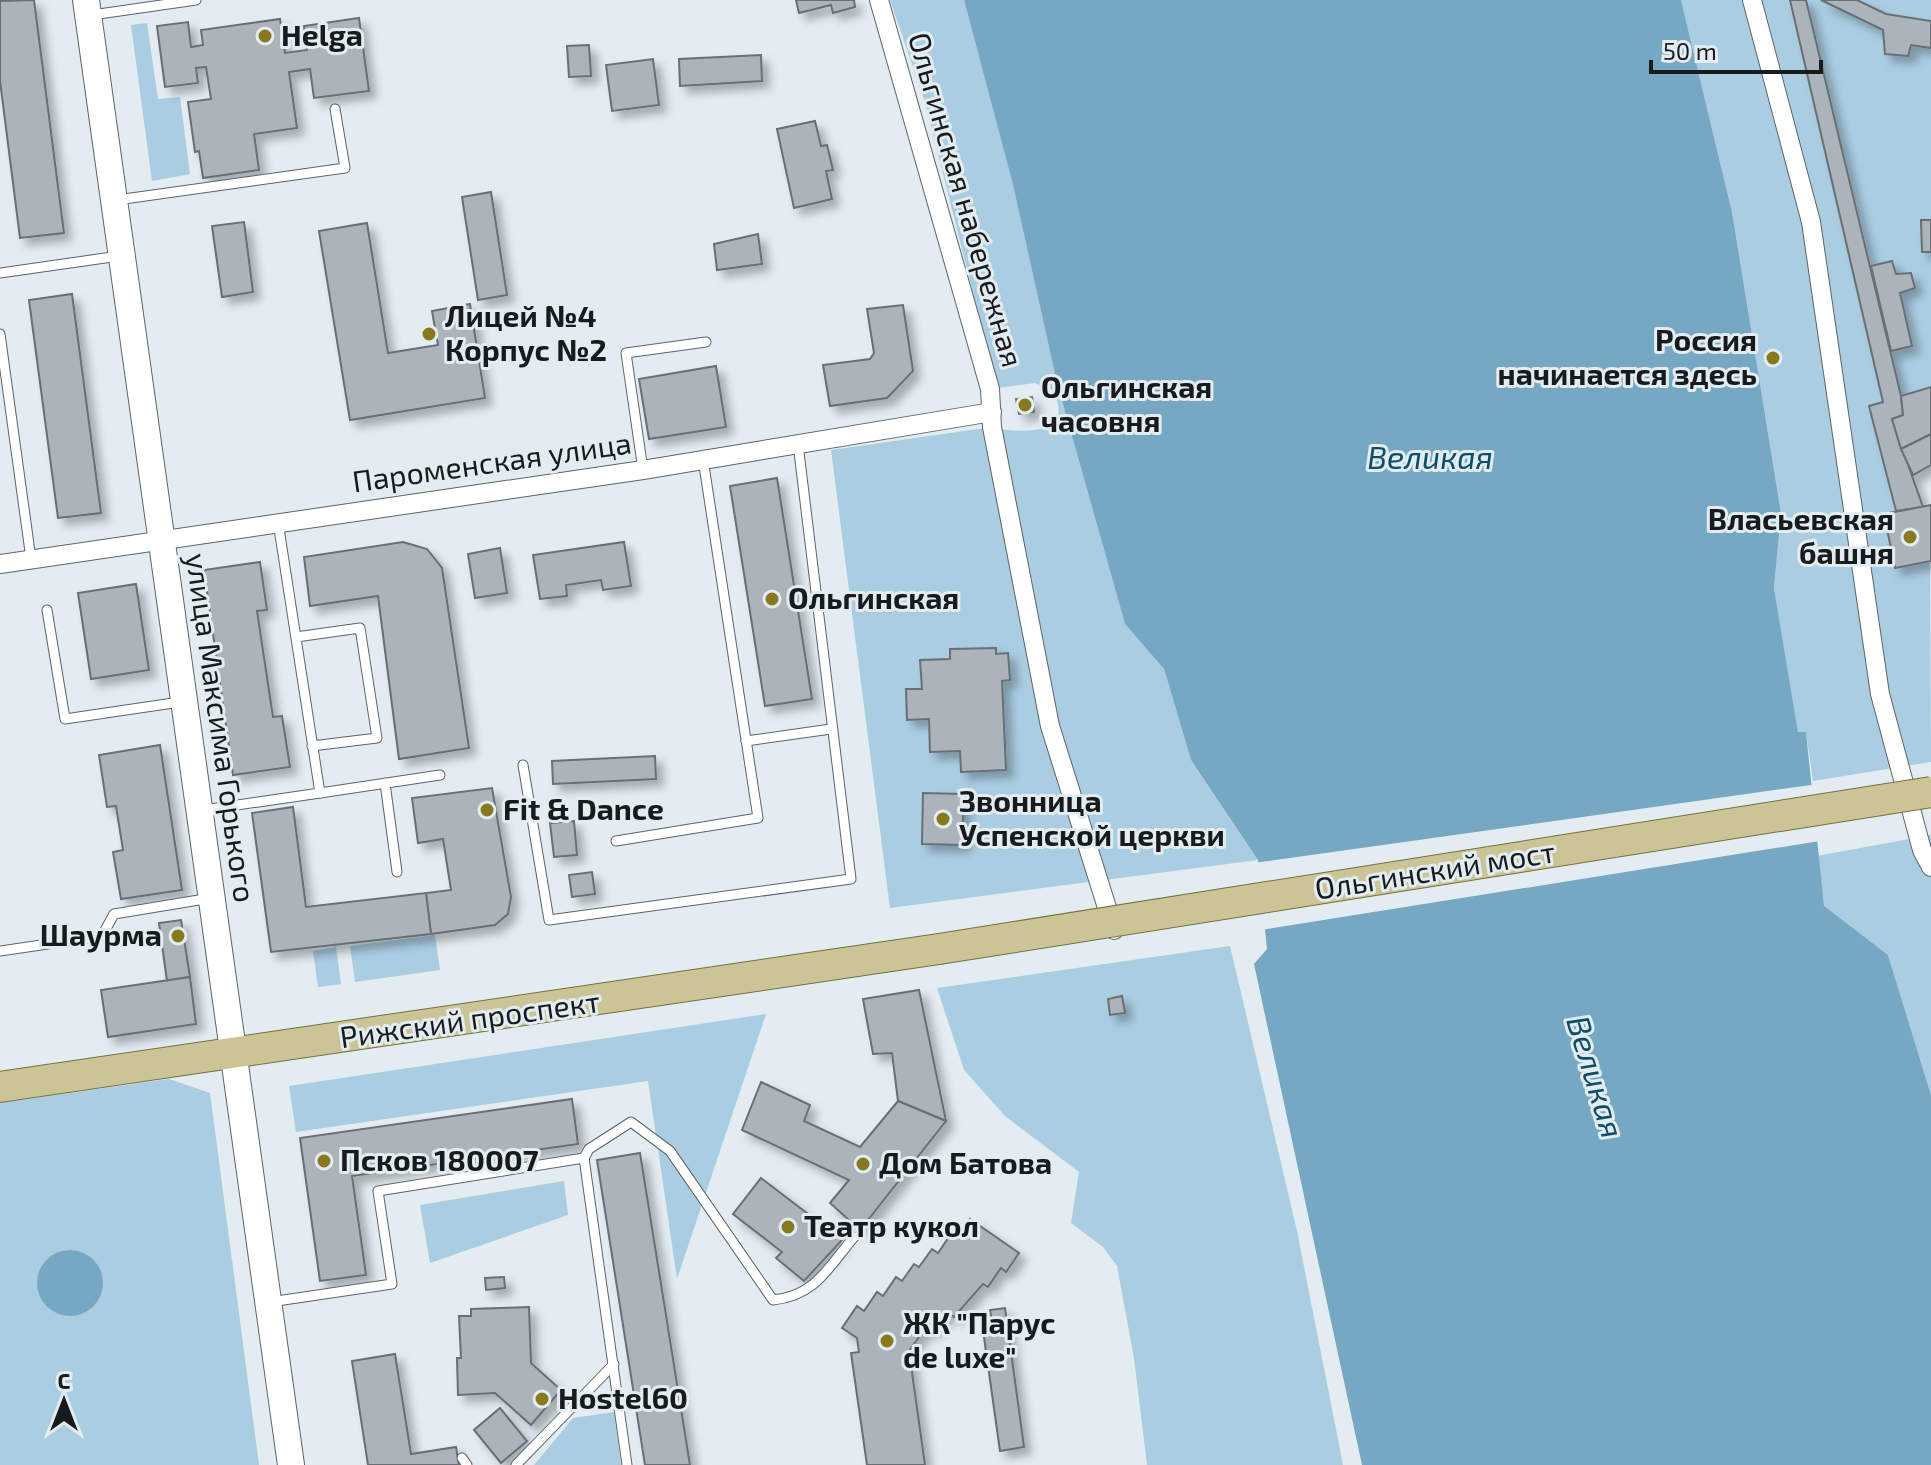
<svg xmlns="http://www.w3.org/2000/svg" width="1931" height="1465" font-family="'Exo 2',sans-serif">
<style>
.green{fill:#aacde2}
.water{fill:#77a8c3}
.pier{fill:#e2ecf1}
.building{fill:#abb4ba;stroke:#687075;stroke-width:2;filter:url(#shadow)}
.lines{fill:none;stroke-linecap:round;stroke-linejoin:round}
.lane-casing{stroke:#5c6469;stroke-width:11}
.street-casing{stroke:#5c6469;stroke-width:20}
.secondary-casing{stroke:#5c6469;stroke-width:28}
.primary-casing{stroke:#76703f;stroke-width:32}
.lane{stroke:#fff;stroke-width:9}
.street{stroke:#fff;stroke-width:18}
.secondary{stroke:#fff;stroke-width:26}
.primary{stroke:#cbc497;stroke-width:30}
.primary-bridge-casing{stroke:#76703f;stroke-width:32;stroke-linecap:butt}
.primary-bridge{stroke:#cbc497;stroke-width:30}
.poi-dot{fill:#86791e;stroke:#e2ecf1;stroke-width:3}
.labels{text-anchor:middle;stroke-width:6;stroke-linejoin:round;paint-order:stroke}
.poi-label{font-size:30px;font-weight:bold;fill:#181b1d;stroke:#e2ecf1;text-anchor:start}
.street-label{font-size:30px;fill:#181b1d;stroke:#e2ecf1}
.water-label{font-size:32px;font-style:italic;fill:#0e4d69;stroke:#e2ecf1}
</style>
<defs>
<filter id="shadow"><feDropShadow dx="7" dy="7" stdDeviation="4" flood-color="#0004"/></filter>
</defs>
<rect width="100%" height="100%" fill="#e2ecf1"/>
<!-- green -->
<g class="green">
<path d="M890 0H964L1013 185 1057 383 1125 624 1164 669 1191 760 1258 860 890 908 831 450 992 427C1020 434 1078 436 1052 390L1035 383 997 388 925 102Z"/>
<path d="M1681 0H1790L1883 402 1869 406 1896 511 1884 514 1894 568 1930 562 1931 762 1813 781 1806 732 1798 733 1774 588 1781 513 1732 212Z"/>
<path d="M1806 0H1821L1883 30 1886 54 1907 56 1911 45 1931 48V387L1901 396 1891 351 1912 346 1900 293 1915 288 1911 274H1896L1892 261 1871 266Z"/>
<path d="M1857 0H1931V21L1886 14Z"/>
<path d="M147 23 158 99 180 97 190 174 152 181 131 25Z"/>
<path d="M1931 835V1095L1888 955 1824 907 1817 856Z"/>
<path d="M435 935 440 970 355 982 350 946Z"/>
<path d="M1230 946 1297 1231 1343 1465H1147L1134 1358 1117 1266 1103 1247 1071 1223 1079 1172 1006 1117 964 1070 937 988Z"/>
<path d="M336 947 341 984 318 987 313 951Z"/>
<path d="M766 1014 677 1279 648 1081 296 1132 289 1086Z"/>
<path d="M169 1079 210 1093 259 1465H0V1103Z"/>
<path d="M564 1181 568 1215 430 1263 420 1205Z"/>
<path d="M614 1412 621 1465H534L573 1418Z"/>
</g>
<!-- water -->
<g class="water">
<path d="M964 0H1681L1732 212 1781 513 1774 588 1798 732H1806L1824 906 1888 955 1931 1095V1465H1362L1254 964 1267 949 1258 860 1191 760 1164 669 1125 624 1057 383 1013 185Z"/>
<circle cx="70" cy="1283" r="33"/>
</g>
<!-- pier -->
<path class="pier" d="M1818 784 1820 841 1261 930 1254 863Z"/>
<!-- building -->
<g class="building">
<path d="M34 0 64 233 20 238 0 81V1Z"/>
<path d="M796 0H854L855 7 833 13 831 5 799 13Z"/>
<path d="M1790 0H1806L1901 396 1903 415 1892 419 1923 507 1896 511 1869 406 1883 402Z"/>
<path d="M1821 0H1857L1886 14 1931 21V48L1911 45 1908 56 1885 54 1883 30Z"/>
<path d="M359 18 369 91 314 98 310 69 289 72 297 128 254 134 259 170 203 178 199 151 195 152 188 102 211 99 206 67 196 68 198 83 165 87 157 26 188 22 191 47 203 45 201 30 280 19 285 53 307 50 304 26Z"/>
<path d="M589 45 591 76 569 77 567 46Z"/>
<path d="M761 55 762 81 680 86 679 59Z"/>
<path d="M653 59 659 105 612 111 606 65Z"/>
<path d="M815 121 821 146 827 145 833 170 826 171 832 199 794 208 777 129Z"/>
<path d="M491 192 507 295 478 300 462 197Z"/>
<path d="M1921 220H1931V252H1922Z"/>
<path d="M244 222 253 292 222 297 212 226Z"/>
<path d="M367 223 388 353 438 345 432 311 470 304 485 398 350 420 319 231Z"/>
<path d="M758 234 762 264 717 270 714 244Z"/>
<path d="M1892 261 1896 274 1911 273 1915 288 1900 293 1912 346 1891 351 1871 266Z"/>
<path d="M72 294 101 513 58 518 29 300Z"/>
<path d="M903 305 913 371 887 398 830 406 823 365 870 359 874 353 867 309Z"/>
<path d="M716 366 726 427 649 439 639 379Z"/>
<path d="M1931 387V434L1901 449 1892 419 1903 415 1901 396Z"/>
<path d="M1032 397 1034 412 1019 414 1016 399Z"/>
<path d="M1931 434V465L1913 475 1901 449Z"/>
<path d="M777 478 812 699 765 706 730 486Z"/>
<path d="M1931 505V561L1895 568 1884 514Z"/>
<path d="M403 542 427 549 442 568 469 748 399 759 378 596 310 606 304 557Z"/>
<path d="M624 542 631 586 603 590 601 580 566 585 567 596 540 599 533 555Z"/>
<path d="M500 548 507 593 475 598 468 554Z"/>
<path d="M260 562 267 610 257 611 273 717 282 716 290 767 233 775 204 570Z"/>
<path d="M136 584 149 670 91 679 78 593Z"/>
<path d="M996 648V654L1008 653 1010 680 1002 681 1006 770 961 772 960 751 930 752 929 719 907 720 906 689H922L920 660 950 659V649Z"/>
<path d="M160 745 182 890 121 899 113 852 123 850 116 806 107 807 99 755Z"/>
<path d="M655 756 656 779 553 784 552 761Z"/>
<path d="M492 788 511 897 508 914 495 925 431 934 426 893 451 890 443 839 418 843 412 798Z"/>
<path d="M923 793 963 794V845L922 844Z"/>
<path d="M293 807 306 907 426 893 431 934 271 952 252 813Z"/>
<path d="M574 821 577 855 554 857 550 823Z"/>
<path d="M592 872 595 894 572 897 569 875Z"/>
<path d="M181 920 190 977 167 981 159 923Z"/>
<path d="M190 977 196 1024 108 1037 101 990Z"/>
<path d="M919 990 946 1121 898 1101 892 1053 873 1054 863 999Z"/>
<path d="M1122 996 1125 1013 1110 1015 1108 999Z"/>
<path d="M761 1082 810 1105 804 1121 860 1147 898 1101 946 1121 860 1230 830 1203 849 1180 742 1130Z"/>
<path d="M572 1099 578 1144 352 1176 366 1275 320 1281 300 1138Z"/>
<path d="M640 1153 690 1465H645L597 1160Z"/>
<path d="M761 1178 842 1240 804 1281 776 1258 782 1252 733 1214Z"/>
<path d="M970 1219 1019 1253 1006 1272 1001 1268 988 1287 983 1284 954 1317 946 1312 933 1331 927 1326 909 1351 925 1465H867L851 1353 859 1352 857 1338 842 1328 857 1306 864 1311 877 1292 883 1296 896 1277 902 1281 914 1264 919 1267 932 1249 938 1253 951 1234 957 1238Z"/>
<path d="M504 1277 505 1288 486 1290 485 1278Z"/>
<path d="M529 1307 531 1363 561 1390 531 1425 495 1393 458 1395 457 1358H461L459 1316H471V1309Z"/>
<path d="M1005 1308 1024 1447 1000 1451 983 1330 993 1328 990 1310Z"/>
<path d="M395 1354 411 1454 456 1447 459 1465H368L352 1361Z"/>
<path d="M500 1408 527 1441 501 1463 474 1430Z"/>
</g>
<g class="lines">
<defs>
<g id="lane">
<path d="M92 15 196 0"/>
<path d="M117 200 345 168 335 109"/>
<path d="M0 273 119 256"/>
<path d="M0 334 31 559"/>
<path d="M643 470 626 353 706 342"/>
<path d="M47 610 65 719 180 702"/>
<path d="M296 637 360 628 377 738 312 746"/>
<path d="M746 741 831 729"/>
<path d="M523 765 549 920 851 879 798 444"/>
<path d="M385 783 397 872"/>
<path d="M320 793 440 775"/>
<path d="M203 810 320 793 278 522"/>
<path d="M616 841 758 818 703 459"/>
<path d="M0 951 102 936 114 914 211 898"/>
<path d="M584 1158 589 1149 631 1122 670 1151 773 1300C815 1296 828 1268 854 1237"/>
<path d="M270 1302 392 1284 378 1191 584 1158 627 1465"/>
<path d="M462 1458 467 1465"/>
<path d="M516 1465 614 1364"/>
</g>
<g id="street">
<path d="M879 0 990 389 992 427 1050 726 1114 930"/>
<path d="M1752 0 1811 222 1880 694 1922 850 1931 867"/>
<path d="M0 564 643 470 992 412"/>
</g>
<path id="secondary" d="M86 0 291 1465"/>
<path id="primary" d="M0 1087 939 949"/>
</defs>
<!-- lane casing -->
<use href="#lane" class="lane-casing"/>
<!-- street casing -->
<use href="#street" class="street-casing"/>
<!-- secondary casing -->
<use href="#secondary" class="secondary-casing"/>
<!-- primary casing -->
<use href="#primary" class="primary-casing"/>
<!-- lane -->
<use href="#lane" class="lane"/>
<!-- street -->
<use href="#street" class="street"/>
<!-- secondary -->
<use href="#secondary" class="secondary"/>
<!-- primary -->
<use href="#primary" class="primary"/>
<defs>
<path id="primary-bridge" d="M939 949 1931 792"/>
</defs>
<!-- primary-bridge casing -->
<use href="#primary-bridge" class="primary-bridge-casing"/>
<!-- primary-bridge -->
<use href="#primary-bridge" class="primary-bridge"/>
</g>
<!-- markers -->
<g class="poi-dot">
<circle cx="265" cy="36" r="8"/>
<circle cx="429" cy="334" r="8"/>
<circle cx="1773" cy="358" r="8"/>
<circle cx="1025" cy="405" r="8"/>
<circle cx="1910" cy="537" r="8"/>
<circle cx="772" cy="599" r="8"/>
<circle cx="487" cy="810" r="8"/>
<circle cx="943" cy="819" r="8"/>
<circle cx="178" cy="936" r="8"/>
<circle cx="324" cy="1161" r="8"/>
<circle cx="863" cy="1164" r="8"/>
<circle cx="788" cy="1227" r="8"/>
<circle cx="887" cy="1341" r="8"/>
<circle cx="542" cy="1399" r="8"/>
</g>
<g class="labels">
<!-- poi labels -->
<g class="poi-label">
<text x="281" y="46">Helga</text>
<text x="445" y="327">Лицей №4<tspan x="445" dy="34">Корпус №2</tspan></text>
<text x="1757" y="351" text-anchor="end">Россия<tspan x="1757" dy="34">начинается здесь</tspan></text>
<text x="1041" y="398">Ольгинская<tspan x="1041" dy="34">часовня</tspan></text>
<text x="1894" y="530" text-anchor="end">Власьевская<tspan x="1894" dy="34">башня</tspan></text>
<text x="788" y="609">Ольгинская</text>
<text x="959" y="812">Звонница<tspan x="959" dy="34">Успенской церкви</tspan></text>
<text x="503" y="820">Fit &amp; Dance</text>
<text x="162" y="946" text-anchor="end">Шаурма</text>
<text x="340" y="1171">Псков 180007</text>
<text x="879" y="1174">Дом Батова</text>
<text x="804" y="1237">Театр кукол</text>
<text x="903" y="1334">ЖК "Парус<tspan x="903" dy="34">de luxe"</tspan></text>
<text x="558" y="1409">Hostel60</text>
</g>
<!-- street labels -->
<g class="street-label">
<text transform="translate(965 200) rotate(74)" y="10">Ольгинская набережная</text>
<text transform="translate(492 463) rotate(-8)" y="10">Пароменская улица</text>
<text transform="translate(220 728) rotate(82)" y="10">улица Максима Горького</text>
<text transform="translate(1435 871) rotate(-9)" y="10">Ольгинский мост</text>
<text transform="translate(470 1020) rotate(-8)" y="10">Рижский проспект</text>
</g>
<!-- water labels -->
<g class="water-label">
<text x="1430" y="469">Великая</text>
<text transform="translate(1595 1077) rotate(73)" y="11">Великая</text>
</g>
</g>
<!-- north arrow -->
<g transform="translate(64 1401)" stroke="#e2ecf1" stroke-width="6" paint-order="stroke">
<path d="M0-6L14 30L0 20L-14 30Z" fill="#181b1d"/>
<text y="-12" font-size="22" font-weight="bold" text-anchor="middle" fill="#181b1d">С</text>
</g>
<!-- scale -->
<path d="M1651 60v12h170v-12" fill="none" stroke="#181b1d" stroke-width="4"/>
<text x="1663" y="60" font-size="24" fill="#181b1d" stroke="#e2ecf1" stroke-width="6" paint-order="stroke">50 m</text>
</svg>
